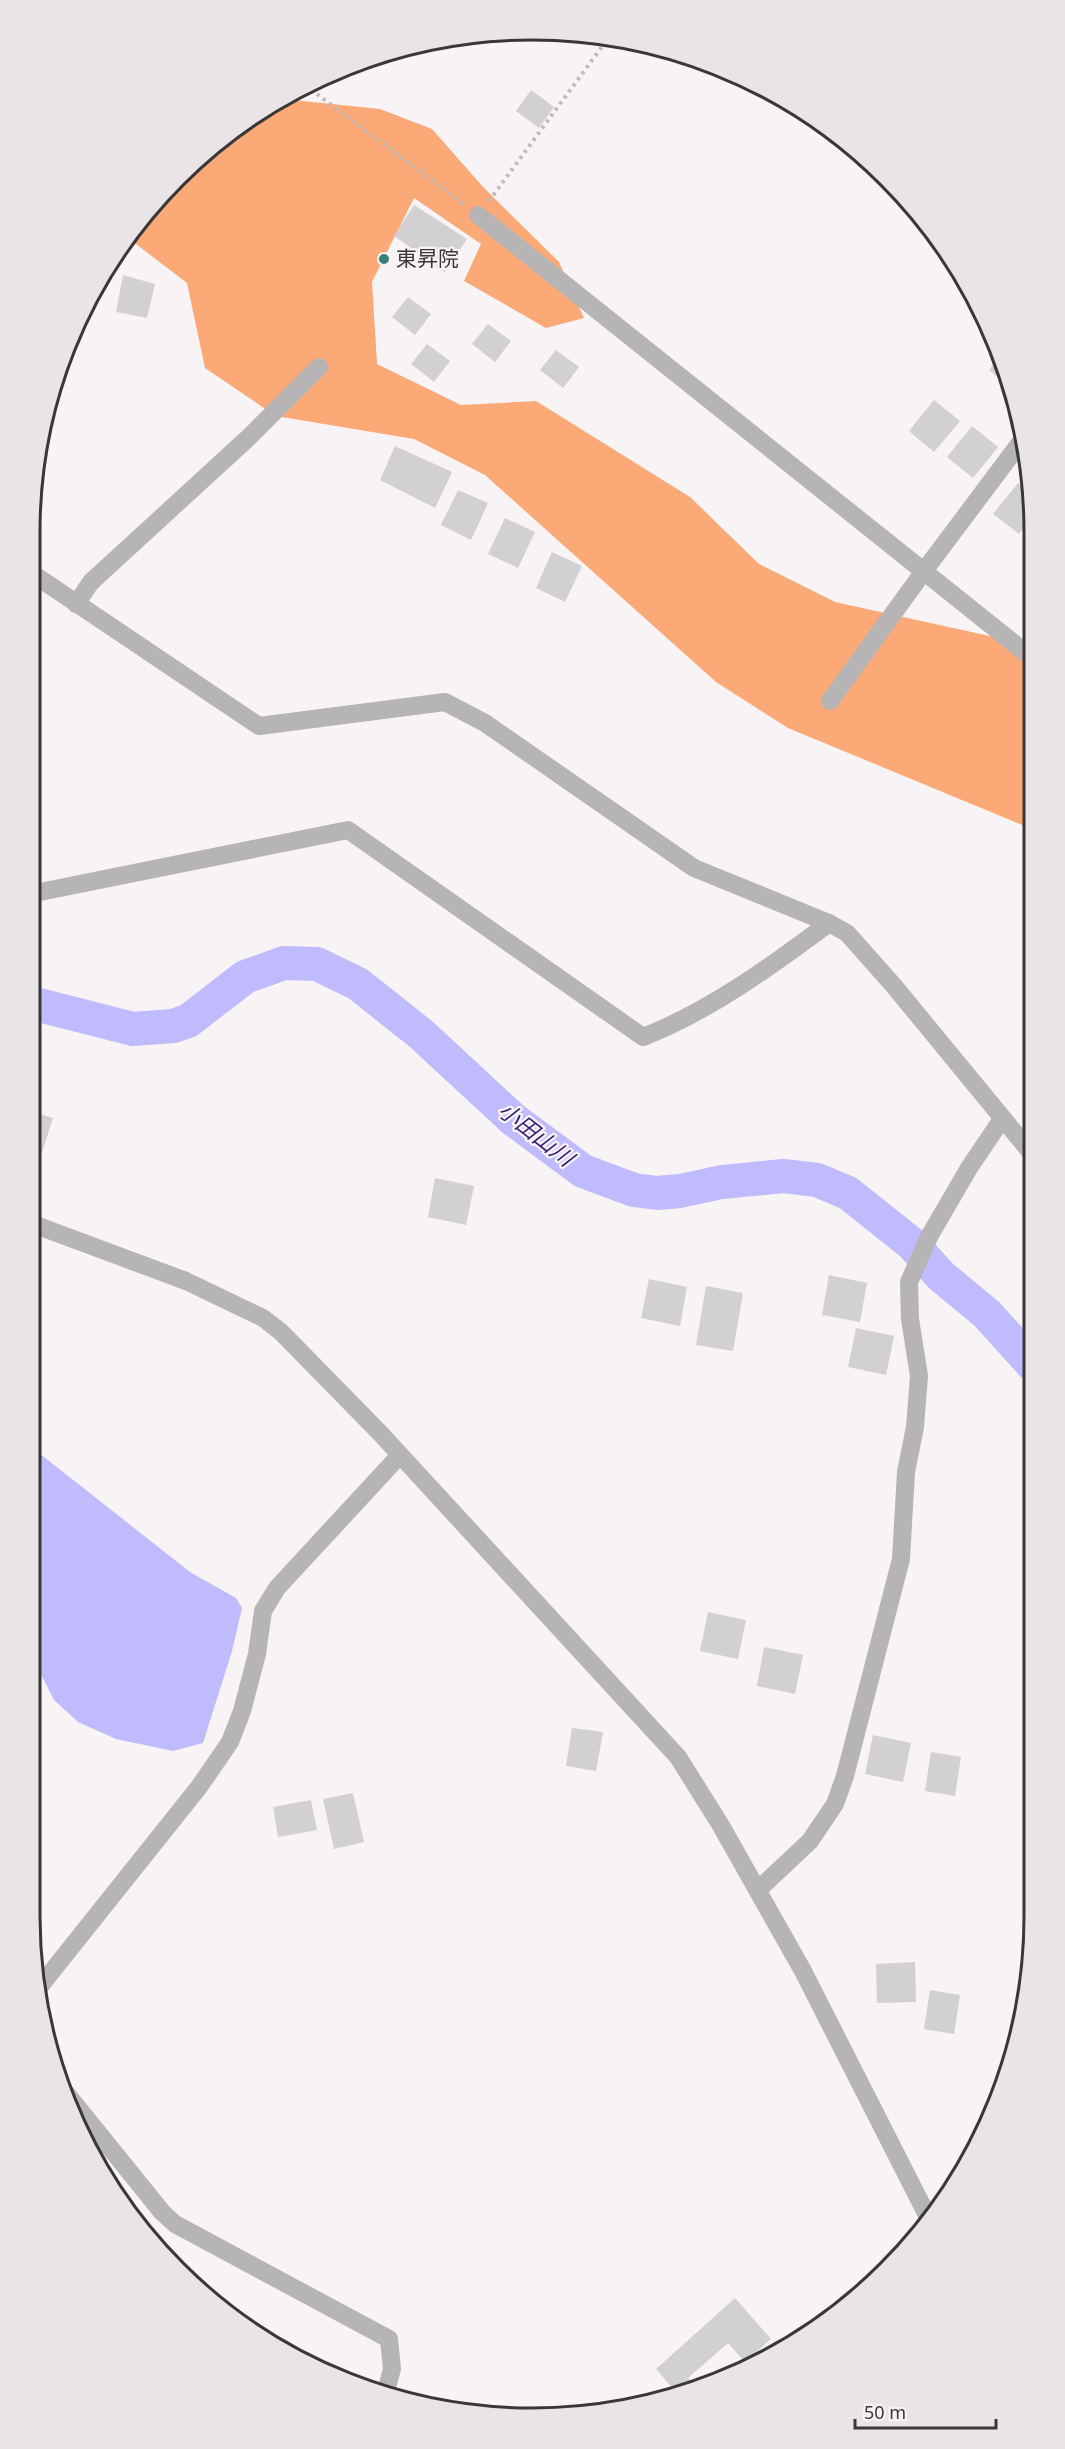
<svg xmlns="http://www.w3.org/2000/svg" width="1065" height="2449" font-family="'Noto Sans','Noto Sans JP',sans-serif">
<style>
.forest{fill:#faa977}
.water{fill:#bfbbfd}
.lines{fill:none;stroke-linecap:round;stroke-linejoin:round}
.river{stroke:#bfbbfd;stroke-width:34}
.building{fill:#d2d0d3}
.path{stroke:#bebabb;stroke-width:4;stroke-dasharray:3 4.5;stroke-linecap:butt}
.minor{stroke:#b6b4b4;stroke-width:18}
.poi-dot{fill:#367f7d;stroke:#f8f3f5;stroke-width:2}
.labels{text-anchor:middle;stroke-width:4.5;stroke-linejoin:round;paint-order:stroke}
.poi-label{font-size:21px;fill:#393738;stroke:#f8f3f5;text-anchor:start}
.water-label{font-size:22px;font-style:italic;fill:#341b78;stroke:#f8f3f5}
.rim{fill:none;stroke:#393738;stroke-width:3}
</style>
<rect width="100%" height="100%" fill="#f8f3f5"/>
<!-- forest -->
<path class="forest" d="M293 100 380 109 432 129 484 188 559 262 584 318 546 328 464 281 481 244 414 198 372 282 377 364 461 405 536 401 690 497 759 564 835 602 1031 645 1032 829 788 728 716 682 485 475 414 439 276 416 205 368 187 283 128 238 155 201 209 151 214 153 223 147 235 129 279 101Z"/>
<!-- water -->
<path class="water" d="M30 1446 190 1572 236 1598 242 1608 232 1651 203 1743 173 1751 116 1739 78 1722 54 1700 30 1653Z"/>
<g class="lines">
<!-- river -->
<path class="river" d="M30 1005H39L133 1029 173 1026 188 1021 245 977 284 963 317 964 358 984 421 1034 514 1120 583 1171 634 1190 657 1193 680 1191 722 1182 783 1176 817 1180 848 1193 912 1244 941 1276 987 1314 1033 1365"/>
</g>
<!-- building -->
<g class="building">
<path d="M531 90 554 107 539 128 516 111Z"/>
<path d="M414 205 467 239 445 272 394 236Z"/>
<path d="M113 259 108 287 96 284 97 281Z"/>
<path d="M123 275 155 284 147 318 116 312Z"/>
<path d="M408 297 431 314 415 335 392 317Z"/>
<path d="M488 324 511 341 495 362 472 344Z"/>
<path d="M427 344 450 361 434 382 411 364Z"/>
<path d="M556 350 579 367 563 388 540 370Z"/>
<path d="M1001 356 1007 378 1009 387 989 370Z"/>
<path d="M934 400 960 421 934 452 909 431Z"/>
<path d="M972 426 998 447 973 478 947 457Z"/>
<path d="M395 446 452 472 435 508 380 480Z"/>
<path d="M1018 483 1031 493V519L1019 534 993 514Z"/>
<path d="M458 490 488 503 471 540 441 525Z"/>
<path d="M505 518 535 532 518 568 488 554Z"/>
<path d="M552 552 582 566 565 602 536 588Z"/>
<path d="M30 1111 53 1118 41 1156 30 1153Z"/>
<path d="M435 1178 474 1186 466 1225 428 1217Z"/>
<path d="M829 1275 867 1283 860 1322 822 1315Z"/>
<path d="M649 1279 687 1287 680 1326 641 1318Z"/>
<path d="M706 1286 743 1293 733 1351 696 1345Z"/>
<path d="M856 1328 894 1336 886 1375 848 1367Z"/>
<path d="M708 1612 746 1620 738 1659 700 1651Z"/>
<path d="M764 1647 803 1655 795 1694 757 1686Z"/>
<path d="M572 1728 603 1732 596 1771 566 1766Z"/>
<path d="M873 1735 911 1743 903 1782 865 1774Z"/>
<path d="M931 1752 961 1757 955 1796 925 1791Z"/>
<path d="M353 1793 364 1842 334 1849 323 1799Z"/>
<path d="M311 1800 317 1830 278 1837 273 1807Z"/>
<path d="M915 1962 916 2002 877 2003 876 1964Z"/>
<path d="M930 1990 960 1995 954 2034 924 2029Z"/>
<path d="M735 2298 771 2339 745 2362 728 2343 688 2378 699 2390 679 2396 656 2369Z"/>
</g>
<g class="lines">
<!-- path -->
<g class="path">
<path d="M305 85 465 205"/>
<path d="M489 201 609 37"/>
</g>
<!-- minor -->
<g class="minor">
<path d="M478 215 1031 657"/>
<path d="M30 572 259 726 445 702 485 723 694 868 829 923 847 933 894 986 1033 1155"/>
<path d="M76 604 91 582 247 439 319 367"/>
<path d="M830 701 924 571 1023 439"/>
<path d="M30 894 348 830 643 1037C708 1012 773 965 829 923"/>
<path d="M30 1223 186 1281 263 1318 281 1332 380 1433 678 1757 720 1824 803 1971 930 2221"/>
<path d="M758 1890 810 1841 835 1804 845 1776 901 1559 906 1472 915 1427 919 1376 910 1319 909 1282 930 1235 969 1168 1002 1119"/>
<path d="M41 1985 199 1787 230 1742 242 1711 257 1654 263 1611 277 1588 400 1455"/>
<path d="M61 2087 162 2212 175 2224 389 2339 392 2369 386 2391"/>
</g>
</g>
<!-- markers -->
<circle class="poi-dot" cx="384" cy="259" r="6"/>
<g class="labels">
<!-- poi labels -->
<g class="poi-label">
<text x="396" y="266">東昇院</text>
</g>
<!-- water labels -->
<g class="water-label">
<text transform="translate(536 1134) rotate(38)" y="8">小田山川</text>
</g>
</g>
<!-- crop -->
<path d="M0 0H1065V2449H0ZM532 40H532A492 492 0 0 1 1024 532V1916A492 492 0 0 1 532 2408H532A492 492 0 0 1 40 1916V532A492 492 0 0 1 532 40Z" fill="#e9e4e6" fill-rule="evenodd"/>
<path class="rim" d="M532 40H532A492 492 0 0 1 1024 532V1916A492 492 0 0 1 532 2408H532A492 492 0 0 1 40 1916V532A492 492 0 0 1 532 40Z"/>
<!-- scale -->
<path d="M855 2419v9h141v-9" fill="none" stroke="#393738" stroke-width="3"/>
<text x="864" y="2419" font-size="18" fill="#393738" stroke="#f8f3f5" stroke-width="4.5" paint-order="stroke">50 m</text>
</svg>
